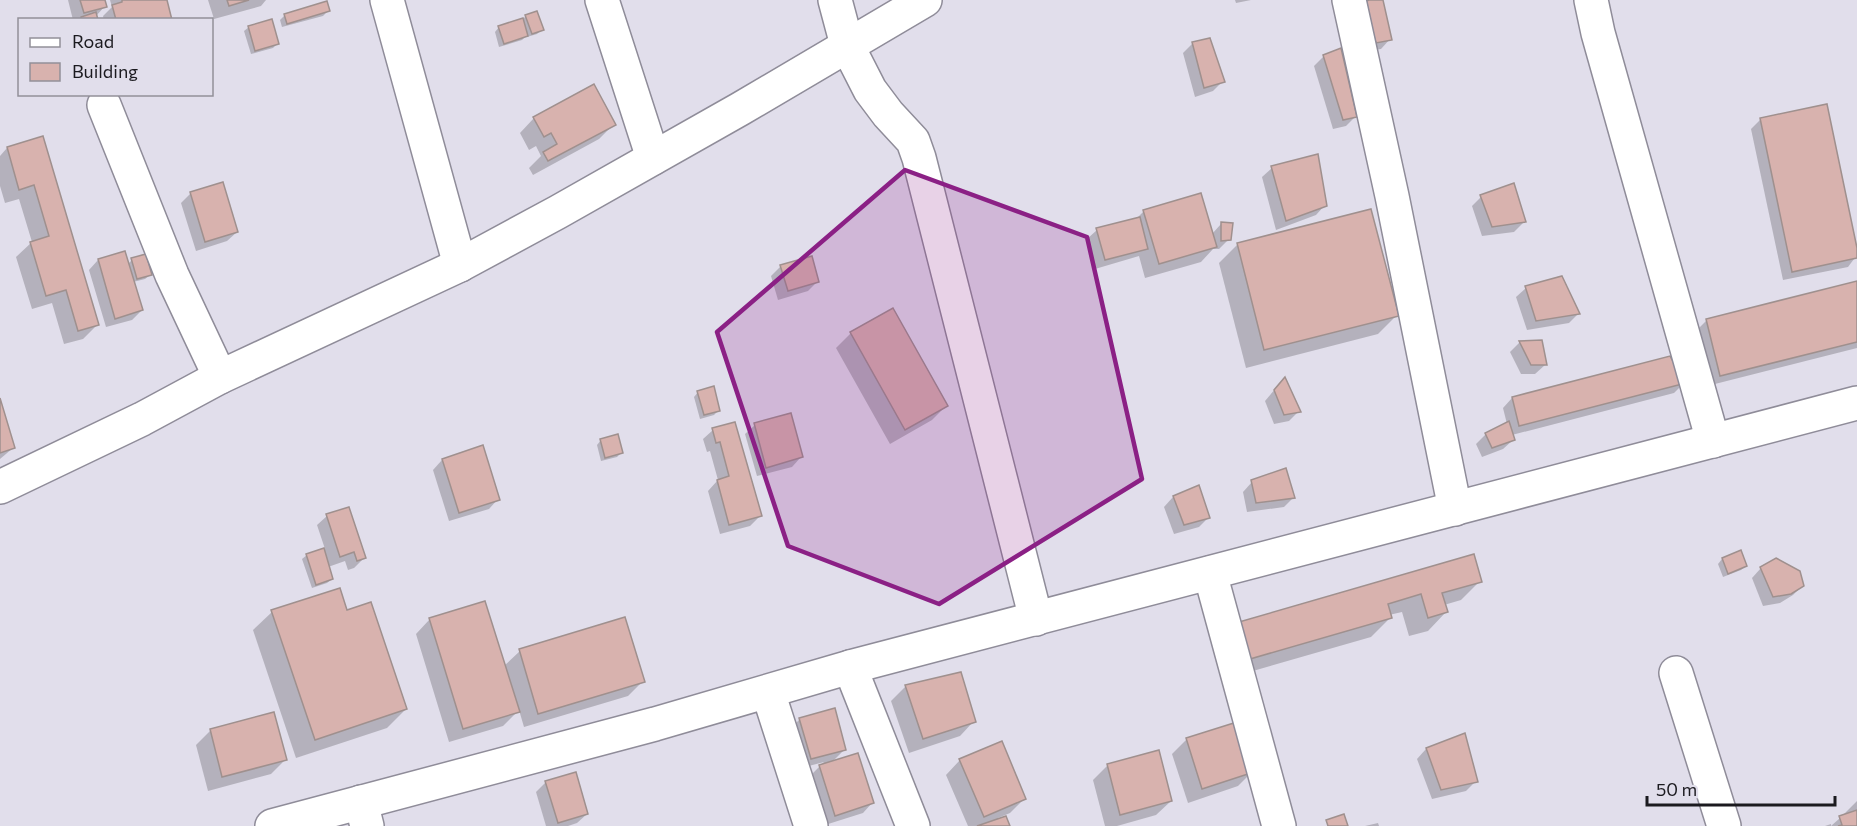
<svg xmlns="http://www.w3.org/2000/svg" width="1857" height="826" font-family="Commissioner,sans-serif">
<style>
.shadow{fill:#0003}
.building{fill:#d8b2ae;stroke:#9f908e;stroke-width:1.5}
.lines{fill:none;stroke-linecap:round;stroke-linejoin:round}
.minor-casing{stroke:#8f8c99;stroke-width:36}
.major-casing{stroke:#8f8c99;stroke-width:36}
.minor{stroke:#fff;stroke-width:33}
.major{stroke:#fff;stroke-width:33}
.marked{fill:#8b2085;fill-opacity:0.2;stroke:#8b2085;stroke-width:4.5;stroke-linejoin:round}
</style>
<rect width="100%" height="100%" fill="#e1deeb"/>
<!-- shadow -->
<g class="shadow">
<path d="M68 0H104L105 6 96 16 97 20H73Z"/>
<path d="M110 0H165L170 20H104L103 16 112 7Z"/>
<path d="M208 0H266L261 6 214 19Z"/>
<path d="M1235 0H1251L1236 3Z"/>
<path d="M1372 0H1382L1390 39 1381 49 1366 51Z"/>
<path d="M328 11 323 16 282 27 280 20 285 15Z"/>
<path d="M526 16 542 29 537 34 527 37V35L522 40 499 47 495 32 499 27 522 20Z"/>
<path d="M249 27 277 44 273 48 251 54 244 31Z"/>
<path d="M1193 43 1223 81 1213 91 1195 97 1183 53Z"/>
<path d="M1324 56 1356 116 1346 126 1333 129 1314 66Z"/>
<path d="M534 118 614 124 599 139 533 175 529 168 541 156 536 146 529 150 520 133Z"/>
<path d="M1761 119 1857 255 1848 267 1783 280 1751 129Z"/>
<path d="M42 138 98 324 83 339 64 344 52 303 32 309 16 257 32 242 19 199 5 203 0 186V156L7 148Z"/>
<path d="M1272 168 1325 205 1316 215 1276 230 1262 177Z"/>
<path d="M191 193 237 232 227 241 196 251 181 203Z"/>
<path d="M1481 197 1524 222 1514 232 1482 236 1472 206Z"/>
<path d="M1144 211 1212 234 1221 224 1229 239 1219 249H1213L1201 262 1145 278 1139 256 1095 269 1087 239 1097 230 1135 220Z"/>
<path d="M1370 211 1397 315 1378 334 1246 368 1219 263 1237 245Z"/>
<path d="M98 260 128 264 132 260 150 275 145 279 133 282 142 310 132 320 106 327 89 270Z"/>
<path d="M781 266 817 282 808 291 778 300 771 276Z"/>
<path d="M1857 283V348L1711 385 1697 330 1706 321Z"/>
<path d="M1526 288 1579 313 1569 323 1527 330 1516 297Z"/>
<path d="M892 310 946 406 932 420 890 444 836 348 851 333Z"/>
<path d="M1541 341 1545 365 1535 374H1521L1510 352 1519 343Z"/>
<path d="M1684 383 1674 393 1512 435 1513 440 1503 449 1482 457 1476 444 1486 434 1507 424 1503 408 1512 398Z"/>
<path d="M1276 388 1299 411 1289 421 1274 424 1265 401Z"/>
<path d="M698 392 719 410 714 415 700 419 694 397Z"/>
<path d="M0 404 13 448 0 459Z"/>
<path d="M734 424 760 516 750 526 720 534 708 491 718 480 710 451 707 452 703 439 713 430Z"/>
<path d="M755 425 801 457 792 467 757 476 745 434Z"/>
<path d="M601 440 621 453 617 457 601 461 597 445Z"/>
<path d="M442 460 498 499 489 509 449 521 433 470Z"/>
<path d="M1252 482 1294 497 1284 507 1247 512 1243 492Z"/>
<path d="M1198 487 1209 517 1199 527 1174 534 1164 507 1173 497Z"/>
<path d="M327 516 364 558 354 568 348 570 345 561 328 567 332 579 327 583 312 588 302 559 307 555 325 549 317 525Z"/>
<path d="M1722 559 1746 566 1741 570 1723 577 1718 564Z"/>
<path d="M1761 568 1803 585 1793 595 1780 603 1763 606 1752 578Z"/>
<path d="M1480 581 1461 600 1444 605 1446 612 1428 631 1409 636 1402 612 1389 615 1390 618 1371 637 1232 677 1240 623Z"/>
<path d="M272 612H347L406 709 387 728 296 758 253 630Z"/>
<path d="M430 619 504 666 520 651 643 681 628 696 524 727 519 710 503 726 449 742 416 634Z"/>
<path d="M906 686 974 721 960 736 909 753 891 701Z"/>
<path d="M800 719 845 749 831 763 872 803 863 813 825 825 810 776 824 762 801 768 790 729Z"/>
<path d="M1236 723 1252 772 1238 786 1188 803 1172 754 1186 740Z"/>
<path d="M211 730 285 760 271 774 208 791 196 745Z"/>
<path d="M1464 735 1476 781 1466 791 1432 799 1417 759 1426 749Z"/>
<path d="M960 760 1025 798 1010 813 998 818 1008 826H968L946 775Z"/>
<path d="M1108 765 1171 801 1156 815 1117 826H1105L1093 780Z"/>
<path d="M546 782 587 814 577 823 568 826H546L536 792Z"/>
<path d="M1857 801V826H1825L1831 824V826L1840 818 1845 816 1844 814Z"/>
<path d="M1378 823 1379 826H1365Z"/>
</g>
<!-- building -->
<g class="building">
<path d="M80 0H105L107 7 84 13Z"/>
<path d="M122 0H167L172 20H116L112 5 122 2Z"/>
<path d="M227 0H249L229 6Z"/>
<path d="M1369 0H1383L1392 40 1376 43 1364 2Z"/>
<path d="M327 1 330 11 287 24 284 14Z"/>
<path d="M537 11 544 30 532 34 525 15Z"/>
<path d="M96 12 98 20H81V17Z"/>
<path d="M523 18 528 36 504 44 498 26Z"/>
<path d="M272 19 279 44 255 51 248 26Z"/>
<path d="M1210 38 1225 82 1204 88 1192 42Z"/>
<path d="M1341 48 1357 117 1343 120 1323 55Z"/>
<path d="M594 84 616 125 548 161 543 152 557 144 551 133 544 137 533 117Z"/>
<path d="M1827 104 1857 248V258L1792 272 1760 118Z"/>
<path d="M43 136 99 325 78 331 66 290 46 296 30 242 49 236 34 185 19 190 7 147Z"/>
<path d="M1318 154 1327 206 1286 221 1271 166Z"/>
<path d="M223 182 238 232 205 242 190 192Z"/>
<path d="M1514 183 1526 222 1492 227 1480 195Z"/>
<path d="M1201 193 1217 247 1159 264 1143 210Z"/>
<path d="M1371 209 1399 316 1264 350 1237 243Z"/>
<path d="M1140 217 1148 249 1105 260 1096 228Z"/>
<path d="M1221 222 1233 223 1231 240 1221 241Z"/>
<path d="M125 251 143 310 115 319 98 259Z"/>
<path d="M146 254 152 275 137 279 131 258Z"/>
<path d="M812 256 819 282 788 291 780 265Z"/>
<path d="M1562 276 1580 314 1536 321 1525 286Z"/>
<path d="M1857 281V342L1720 376 1706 319Z"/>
<path d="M893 308 948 406 905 430 850 332Z"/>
<path d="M1542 340 1547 365H1531L1519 341Z"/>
<path d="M1670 356 1686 383 1519 426 1512 397Z"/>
<path d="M1285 377 1301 412 1284 415 1274 390Z"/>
<path d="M714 386 720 411 704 415 697 391Z"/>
<path d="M0 398 15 448 0 453Z"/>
<path d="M791 413 803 457 766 468 754 423Z"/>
<path d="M1509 421 1515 440 1492 448 1485 433Z"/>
<path d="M735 422 762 516 729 525 717 480 729 476 720 442 716 443 712 428Z"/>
<path d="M618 434 623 453 605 458 600 439Z"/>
<path d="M483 445 500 500 459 513 442 459Z"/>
<path d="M1286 468 1295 498 1256 503 1251 480Z"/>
<path d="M1199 485 1210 518 1184 525 1173 496Z"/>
<path d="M349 507 366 558 357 561 354 552 340 557 326 514Z"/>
<path d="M324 548 333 579 316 585 306 554Z"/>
<path d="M1741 550 1747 566 1728 574 1722 558Z"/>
<path d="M1474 554 1482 582 1442 593 1448 612 1428 618 1421 594 1388 604 1392 618 1250 659 1239 622Z"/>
<path d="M1776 558 1800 571 1804 586 1791 594 1773 597 1760 567Z"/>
<path d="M340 588 347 610 371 602 407 709 315 740 271 610Z"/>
<path d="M485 601 520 712 463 729 429 618Z"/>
<path d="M625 617 645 682 538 714 519 649Z"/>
<path d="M961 672 976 722 923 739 905 685Z"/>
<path d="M835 708 846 750 811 759 799 718Z"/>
<path d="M274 712 287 760 222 777 210 729Z"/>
<path d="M1237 722 1254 772 1202 789 1186 738Z"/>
<path d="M1465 733 1478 782 1441 790 1426 748Z"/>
<path d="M1002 741 1026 799 984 817 959 759Z"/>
<path d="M1159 750 1172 801 1120 815 1107 764Z"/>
<path d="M858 753 874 803 835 816 819 765Z"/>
<path d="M576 772 588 814 558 823 545 781Z"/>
<path d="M1857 810V826H1838L1842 825 1839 816Z"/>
<path d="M1344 814 1348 826H1328L1326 820Z"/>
<path d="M1006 816 1010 826H977Z"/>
</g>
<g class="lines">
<defs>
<g id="minor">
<path d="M387 0 460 265"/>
<path d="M602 0 653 158"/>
<path d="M835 0 847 45 870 90 888 114 913 141 919 158 1036 619"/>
<path d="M1349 0 1392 196 1455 509"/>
<path d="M1591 0 1598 33 1713 441"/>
<path d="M104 105 172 275 220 377"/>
<path d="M0 487 142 419 220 377 460 265 558 212 740 109 925 0"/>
<path d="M1210 573 1279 826"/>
<path d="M850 667 913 826"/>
<path d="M1676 673 1724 826"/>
<path d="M768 692 811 826"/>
<path d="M361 802 367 826"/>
</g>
<path id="major" d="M272 826 655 724 850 667 1857 403"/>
</defs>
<!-- minor casing -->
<use href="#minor" class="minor-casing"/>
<!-- major casing -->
<use href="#major" class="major-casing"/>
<!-- minor -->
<use href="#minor" class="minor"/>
<!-- major -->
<use href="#major" class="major"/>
</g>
<!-- marked area -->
<path class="marked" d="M905 170 1087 237 1142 479 939 604 788 546 717 332Z"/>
<!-- legend -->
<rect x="18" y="18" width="195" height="78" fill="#e1deeb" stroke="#929099" stroke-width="1.5"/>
<rect x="30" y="38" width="30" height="9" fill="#ffffff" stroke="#929099" stroke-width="1.5"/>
<text x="72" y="48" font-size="18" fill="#1b1a1f">Road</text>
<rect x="30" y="63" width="30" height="18" fill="#d8b2ae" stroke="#929099" stroke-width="1.5"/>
<text x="72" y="78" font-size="18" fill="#1b1a1f">Building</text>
<!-- scale -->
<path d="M1647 796v9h188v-9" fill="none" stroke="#1b1a1f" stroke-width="3"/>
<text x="1656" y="796" font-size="18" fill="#1b1a1f" stroke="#e1deeb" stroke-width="4.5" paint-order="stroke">50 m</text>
</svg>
